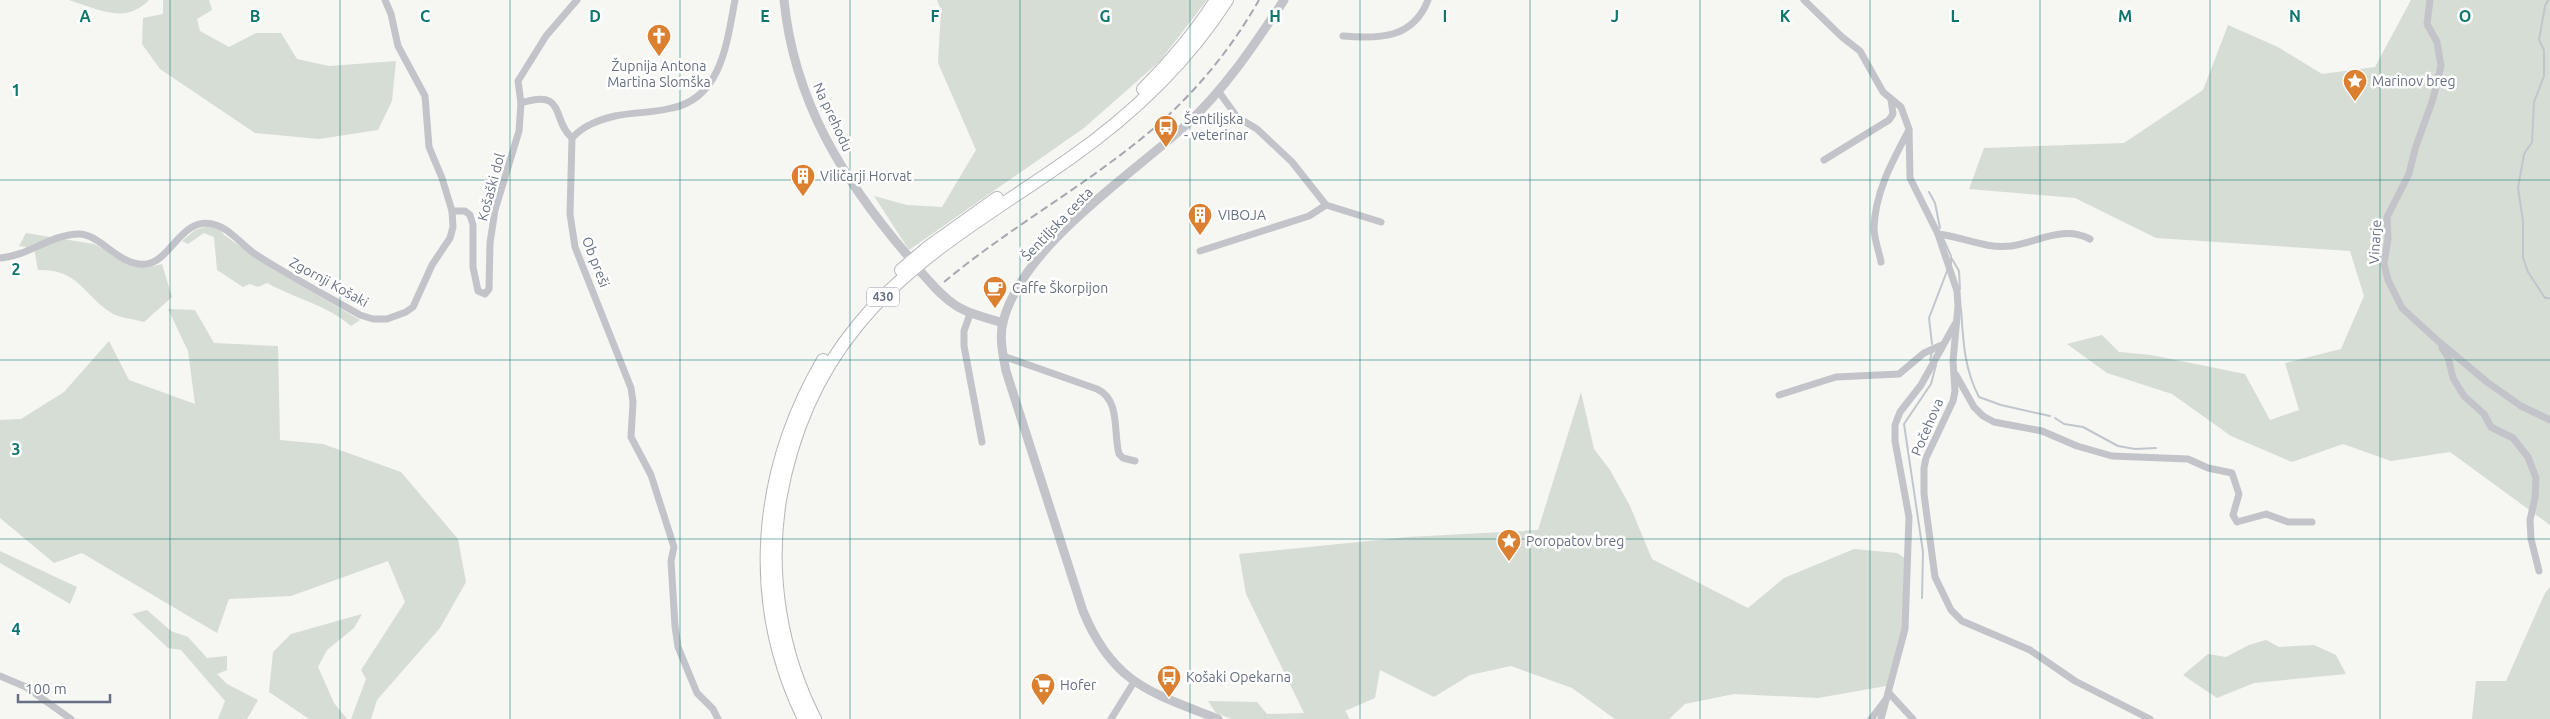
<svg xmlns="http://www.w3.org/2000/svg" width="2550" height="719" font-family="Ubuntu,sans-serif">
<style>
.green{fill:#d6ddd5}
.lines{fill:none;stroke-linecap:round;stroke-linejoin:round}
.stream{stroke:#c1c6cd;stroke-width:2}
.trunk-casing{stroke:#b5b7bb;stroke-width:14}
.minor{stroke:#c2c4c9;stroke-width:7}
.tertiary{stroke:#c2c4c9;stroke-width:9}
.trunk{stroke:#fff;stroke-width:12}
.rail{stroke:#a5a8af;stroke-width:2;stroke-dasharray:8 4;stroke-linecap:butt}
.grid{fill:none;stroke:#0f766e;stroke-width:1;stroke-opacity:0.55}
.labels{text-anchor:middle;stroke-width:5;stroke-linejoin:round;paint-order:stroke}
.shield{fill:#fff;stroke:#959ba8;stroke-width:1}
.shield-label{font-size:12px;font-weight:bold;fill:#677083}
.poi-label{font-size:14px;fill:#677083;stroke:#fff;text-anchor:start}
.street-label{font-size:14px;fill:#677083;stroke:#fff}
.grid-label{font-size:16px;text-anchor:middle;font-weight:bold;fill:#0f766e;stroke:#fff;stroke-width:5;stroke-linejoin:round;paint-order:stroke}
</style>
<rect width="100%" height="100%" fill="#f6f6f3"/>
<!-- green -->
<g class="green">
<path d="M69 0H149C125 25 98 9 69 0Z"/>
<path d="M163 0H209L212 10 197 19 200 31 229 47 256 33H281L297 59 329 66 396 61 392 101 378 130 319 139 255 133 160 69 142 44 143 18 163 14Z"/>
<path d="M937 0H1207L1160 61 1084 128 909 250 874 196 907 205 942 207 976 150 938 63 941 10Z"/>
<path d="M2411 0H2550V525L2450 452 2391 461 2343 444 2292 462 2231 436 2172 394 2107 373 2067 344 2102 335 2119 352 2151 355 2245 374 2270 420 2299 410 2285 363 2341 349 2364 296 2350 251 2156 238 2075 198 1969 189 1984 148 2124 143 2203 90 2228 25 2278 47 2322 74 2375 67Z"/>
<path d="M209 226 219 228 224 235 274 270 360 320 351 326C327 305 294 298 267 283L258 287 250 284 243 287 217 270 214 237 204 233 188 244 182 241 195 230Z"/>
<path d="M26 233 94 244 134 266 146 268 162 264 172 297 144 322C134 319 118 318 110 312 82 293 78 269 38 270L34 248 19 246Z"/>
<path d="M168 309 195 310 214 343 278 346 280 440 323 444 401 472 458 539 466 582 440 628 377 700 371 719H351L366 679 361 670 405 602 388 561 291 596 229 599 217 633 82 553 54 563 0 518V420L21 419 64 392 109 341 129 380 195 404 188 351Z"/>
<path d="M1581 392 1594 449 1610 470 1630 506 1652 559 1748 608 1784 578 1854 549 1897 553 1908 560C1907 607 1907 639 1892 685L1818 698 1734 694 1685 704 1669 719H1615L1572 688 1511 666 1470 675 1434 697 1380 670 1375 698 1345 711 1350 719H1232L1216 713 1208 701 1257 702 1267 714 1304 713 1246 594 1239 554 1408 537 1538 530Z"/>
<path d="M0 551 77 587 70 604 0 563Z"/>
<path d="M2550 587V719H2472L2476 681H2506L2545 593Z"/>
<path d="M147 610 171 631 188 637 207 658 227 656V670L217 674 227 684 258 700 247 719H218L225 701 181 650 168 648 132 614Z"/>
<path d="M362 614 354 628 327 650 318 667 334 703 347 719H309L269 692 273 652 291 634Z"/>
<path d="M2266 640 2279 647 2314 645 2336 655 2346 674 2254 683 2217 698 2183 675 2208 654 2226 657 2249 645Z"/>
</g>
<g class="lines">
<!-- stream -->
<g class="stream">
<path d="M2548 0 2545 6 2539 40 2544 50V76L2534 102 2532 142 2524 154 2518 188 2523 221V258L2528 272 2545 298H2550"/>
<path d="M1929 192 1935 203 1940 228"/>
<path d="M1942 236 1951 256V265"/>
<path d="M1952 259 1959 271 1960 289"/>
<path d="M1961 308C1963 339 1964 369 1979 397L2001 405 2050 416"/>
<path d="M1932 344 1929 318 1947 271"/>
<path d="M1930 360 1932 352"/>
<path d="M2055 418 2064 424 2083 427 2118 446 2135 449 2156 448"/>
<path d="M1922 598 1923 552 1904 424 1931 384 1936 365"/>
</g>
<defs>
<g id="trunk">
<path d="M1143 89C1171 61 1195 33 1216 0"/>
<path d="M901 270 927 248 997 198"/>
<path d="M804 719C746 600 758 472 823 360"/>
<path d="M815 719C781 652 768 574 780 500 791 437 816 376 857 326 913 256 997 210 1069 159 1132 115 1186 64 1227 0"/>
</g>
</defs>
<!-- trunk casing -->
<use href="#trunk" class="trunk-casing"/>
<!-- minor -->
<g class="minor">
<path d="M1804 0 1842 37 1860 51 1883 92 1901 107 1909 129 1910 178 1938 234 1957 291 1958 306 1953 361 1955 391 1953 401 1926 458 1924 468V494L1935 577 1951 610 1962 621 2030 650 2075 681 2150 719"/>
<path d="M2430 0 2427 24 2437 42 2441 66 2433 99 2415 149 2409 174 2387 217 2388 239 2384 264 2388 280 2402 308 2438 341 2487 382 2521 406 2550 420"/>
<path d="M1343 36C1379 39 1413 39 1428 0"/>
<path d="M1219 92 1237 117 1257 129 1292 162 1326 205 1381 222"/>
<path d="M521 103C567 88 551 120 572 138"/>
<path d="M1824 160 1889 120 1893 114 1891 99"/>
<path d="M452 211H465L470 215 473 225V267L478 291 485 294 489 289 490 243 495 210 519 131 521 103 518 81 546 36 577 0"/>
<path d="M1938 234C1963 237 1985 249 2011 246 2039 242 2062 225 2090 239"/>
<path d="M1200 251 1309 216 1326 205"/>
<path d="M0 258C28 256 52 234 79 234 101 234 120 268 147 264 172 260 182 214 216 225 230 229 243 246 255 254 289 276 325 295 360 315L373 319H387L406 312 413 307 432 265 450 238 453 227 452 211 442 178 429 147 425 96 398 46 391 14 385 0"/>
<path d="M1881 262C1879 251 1874 239 1874 228 1875 192 1893 160 1909 130"/>
<path d="M970 314 964 331V346L982 442"/>
<path d="M2442 348 2448 357 2453 378 2464 396 2484 414 2491 427 2513 438 2528 457 2536 478 2535 498 2530 520 2531 539 2539 571"/>
<path d="M1003 356 1097 389C1121 400 1113 432 1119 454L1123 458 1135 461"/>
<path d="M1956 375 1974 407 1983 416 1994 422 2042 431 2077 446 2112 456 2188 459 2208 468 2232 473 2239 494 2233 515 2237 522 2266 514 2288 522H2312"/>
<path d="M1779 395 1836 377 1899 374 1924 353 1942 345"/>
<path d="M0 676 26 687 71 719"/>
<path d="M718 719 713 709 697 693 678 647 675 626 671 561 674 547 651 475 631 437 633 402 631 388 575 247 570 214 572 138C584 125 599 120 615 116 634 112 654 113 672 108 722 98 727 41 735 0"/>
<path d="M1111 719 1134 682"/>
<path d="M1871 719 1890 694 1913 719"/>
<path d="M1881 719 1905 629 1909 517 1895 441V425L1900 412 1921 385 1955 324"/>
</g>
<!-- tertiary -->
<g class="tertiary">
<path d="M784 0C794 101 843 180 908 256"/>
<path d="M921 272C952 308 958 310 1003 323"/>
<path d="M1218 719C1150 692 1113 684 1083 611L1006 371C1003 355 999 338 1003 322 1022 246 1130 176 1186 125 1226 88 1254 45 1284 0"/>
</g>
<!-- trunk -->
<use href="#trunk" class="trunk"/>
<!-- rail -->
<path class="rail" d="M944 282C1010 227 1087 185 1153 129 1196 92 1231 49 1259 0"/>
</g>
<!-- grid -->
<path class="grid" d="M170 0V719M340 0V719M510 0V719M680 0V719M850 0V719M1020 0V719M1190 0V719M1360 0V719M1530 0V719M1700 0V719M1870 0V719M2040 0V719M2210 0V719M2380 0V719M0 180H2550M0 360H2550M0 539H2550"/>
<!-- icons -->
<defs>
<symbol id="church-pin" viewBox="-11 -11 22 30"><path d="M0 17L-7.5 6A9.5 9.5 0 1 1 7.5 6Z" fill="#da8030" stroke="#fff"/><path d="M-1.2-6h2.4v3.5h3.3v2.4h-3.3V6h-2.4V-.1h-3.3v-2.4h3.3Z" fill="#fff"/></symbol>
<symbol id="sight-pin" viewBox="-11 -11 22 30"><path d="M0 17L-7.5 6A9.5 9.5 0 1 1 7.5 6Z" fill="#da8030" stroke="#fff"/><path d="M0-6L1.8-2.2L6-1.7L2.9 1.2L3.7 5.4L0 3.3L-3.7 5.4L-2.9 1.2L-6-1.7L-1.8-2.2Z" fill="#fff"/></symbol>
<symbol id="bus-pin" viewBox="-11 -11 22 30"><path d="M0 17L-7.5 6A9.5 9.5 0 1 1 7.5 6Z" fill="#da8030" stroke="#fff"/><path d="M-5-6H5V4H4V6H2V4H-2V6H-4V4H-5ZM-3.5-4V0h7V-4ZM-3.5 1.2v1.5H-2V1.2ZM2 1.2v1.5H3.5V1.2Z" fill="#fff"/></symbol>
<symbol id="building-pin" viewBox="-11 -11 22 30"><path d="M0 17L-7.5 6A9.5 9.5 0 1 1 7.5 6Z" fill="#da8030" stroke="#fff"/><path d="M-4-6H4V6H1V3H-1V6H-4ZM-2.5-4.3h1.7v1.8h-1.7ZM.8-4.3h1.7v1.8H.8ZM-2.5-1h1.7V.8h-1.7ZM.8-1h1.7V.8H.8Z" fill="#fff"/></symbol>
<symbol id="cafe-pin" viewBox="-11 -11 22 30"><path d="M0 17L-7.5 6A9.5 9.5 0 1 1 7.5 6Z" fill="#da8030" stroke="#fff"/><path d="M-5.5-4.5H6V0H3Q3 3.5 0 3.5H-2.5Q-5.5 3.5-5.5 0ZM3-3.2v2h1.7v-2ZM-6 4.5H4V6H-6Z" fill="#fff"/></symbol>
<symbol id="supermarket-pin" viewBox="-11 -11 22 30"><path d="M0 17L-7.5 6A9.5 9.5 0 1 1 7.5 6Z" fill="#da8030" stroke="#fff"/><path d="M-6-5.5h2.5l.6 2H6L4.5 2H-2.5L-4.4-4H-6ZM-1.5 3.2a1.3 1.3 0 1 0 .1 0ZM3 3.2a1.3 1.3 0 1 0 .1 0Z" fill="#fff"/></symbol>
</defs>
<g fill-rule="evenodd">
<use href="#church-pin" x="645" y="22" width="28" height="38"/>
<use href="#sight-pin" x="2341" y="67" width="28" height="38"/>
<use href="#bus-pin" x="1152" y="113" width="28" height="38"/>
<use href="#building-pin" x="789" y="162" width="28" height="38"/>
<use href="#building-pin" x="1186" y="201" width="28" height="38"/>
<use href="#cafe-pin" x="981" y="274" width="28" height="38"/>
<use href="#sight-pin" x="1495" y="527" width="28" height="38"/>
<use href="#bus-pin" x="1155" y="663" width="28" height="38"/>
<use href="#supermarket-pin" x="1029" y="671" width="28" height="38"/>
</g>
<g class="labels">
<!-- shield labels -->
<rect class="shield" x="867" y="287.5" width="32" height="19" rx="4"/>
<g class="shield-label">
<text x="883" y="301">430</text>
</g>
<!-- poi labels -->
<g class="poi-label">
<text x="659" y="71" text-anchor="middle">Župnija Antona<tspan x="659" dy="16">Martina Slomška</tspan></text>
<text x="2372" y="86">Marinov breg</text>
<text x="1184" y="124">Šentiljska<tspan x="1184" dy="16">- veterinar</tspan></text>
<text x="820" y="181">Viličarji Horvat</text>
<text x="1218" y="220">VIBOJA</text>
<text x="1012" y="293">Caffe Škorpijon</text>
<text x="1526" y="546">Poropatov breg</text>
<text x="1186" y="682">Košaki Opekarna</text>
<text x="1060" y="690">Hofer</text>
</g>
<!-- street labels -->
<g class="street-label">
<text transform="translate(833 117) rotate(65)" y="5">Na prehodu</text>
<text transform="translate(491 187) rotate(-75)" y="5">Košaški dol</text>
<text transform="translate(1057 224) rotate(-46)" y="5">Šentiljska cesta</text>
<text transform="translate(2375 242) rotate(-87)" y="5">Vinarje</text>
<text transform="translate(596 262) rotate(69)" y="5">Ob preši</text>
<text transform="translate(329 282) rotate(29)" y="5">Zgornji Košaki</text>
<text transform="translate(1927 427) rotate(-67)" y="5">Počehova</text>
</g>
</g>
<g class="grid-label">
<text x="85" y="22">A</text>
<text x="255" y="22">B</text>
<text x="425" y="22">C</text>
<text x="595" y="22">D</text>
<text x="765" y="22">E</text>
<text x="935" y="22">F</text>
<text x="1105" y="22">G</text>
<text x="1275" y="22">H</text>
<text x="1445" y="22">I</text>
<text x="1615" y="22">J</text>
<text x="1785" y="22">K</text>
<text x="1955" y="22">L</text>
<text x="2125" y="22">M</text>
<text x="2295" y="22">N</text>
<text x="2465" y="22">O</text>
<text x="16" y="96">1</text>
<text x="16" y="275">2</text>
<text x="16" y="455">3</text>
<text x="16" y="635">4</text>
</g>
<!-- scale -->
<path d="M18 694v8h92v-8" fill="none" stroke="#677083" stroke-width="2.5"/>
<text x="25" y="694" font-size="15" fill="#677083" stroke="#ffffff" stroke-width="4" paint-order="stroke">100 m</text>
</svg>
